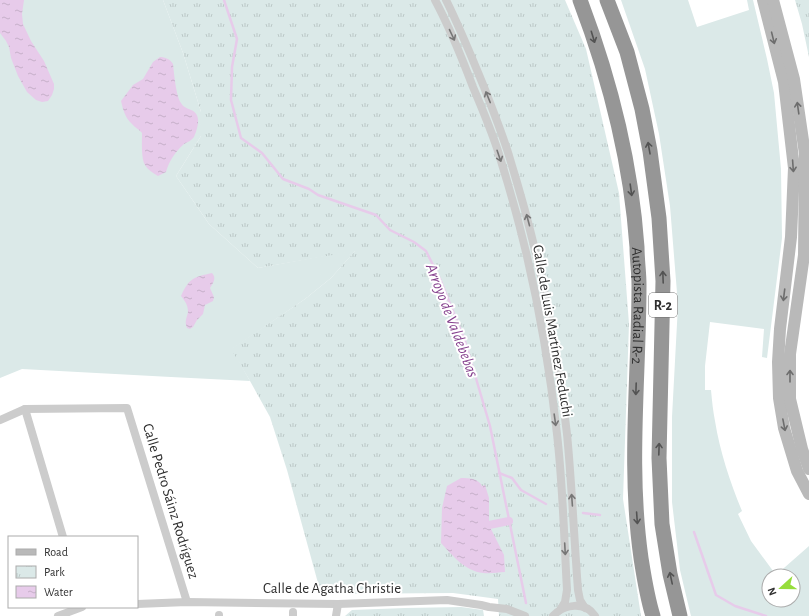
<svg xmlns="http://www.w3.org/2000/svg" width="809" height="616" font-family="'Alegreya Sans',sans-serif">
<style>
.green{fill:#dbe9e8;fill-rule:evenodd}
.park{fill:url(#park-tufts)}
.water{fill:url(#water-ripples)}
.lines{fill:none;stroke-linecap:round;stroke-linejoin:round}
.stream{stroke:#e7cbea;stroke-width:2.5}
.canal{stroke:#e7cbea;stroke-width:8}
.street{stroke:#ccc;stroke-width:8}
.secondary{stroke:#b9b9b9;stroke-width:12}
.highway{stroke:#969696;stroke-width:15}
.oneway{stroke:#767676}
.oneway2{stroke:#535353}
.oneway3{stroke:#6d6d6d}
.labels{text-anchor:middle;stroke-width:4;stroke-linejoin:round;paint-order:stroke}
.shield{fill:#fff;stroke:#6d6d6d;stroke-width:1}
.shield-label{font-size:14px;font-weight:bold;fill:#2f2f2f}
.street-label{font-size:15px;fill:#2f2f2f;stroke:#fff}
.water-label{font-size:16px;font-style:italic;fill:#86418e;stroke:#fff}
</style>
<defs>
<pattern id="park-tufts" width="24" height="20" patternUnits="userSpaceOnUse"><rect width="24" height="20" fill="#dbe9e8"/><path d="M3 7l-1-3M5 7V3M7 7l1-3M15 17l-1-3M17 17v-4M19 17l1-3" fill="none" stroke="#bcc8c7"/></pattern>
<pattern id="water-ripples" width="26" height="14" patternUnits="userSpaceOnUse"><rect width="26" height="14" fill="#e7cbea"/><path d="M2 4q2-2 4 0t4 0M15 11q2-2 4 0t4 0" fill="none" stroke="#c6afc9"/></pattern>
</defs>
<rect width="100%" height="100%" fill="#fff"/>
<!-- green -->
<g class="green">
<path d="M0 0H163L183 53 201 112V136L176 176 209 224 258 268 356 250 331 278 305 299 232 349 250 381 171 377 22 369 0 378Z"/>
<path d="M621 0H688L697 27 749 10 747 0H753L767 59 774 93 781 169 782 238 767 358 762 357 764 329 710 322 705 366V390H711C712 401 713 411 715 421 720 452 730 482 742 511L738 514 751 541 765 560 776 575 809 546V616H691L690 612 680 570 672 502V417L678 305 670 206 659 134 645 69ZM769 576H793V600H769Z"/>
</g>
<!-- park -->
<g class="park">
<path d="M163 0H565L586 49 619 193 629 324 623 499 641 616H499L498 599 453 593 321 594 287 470 270 417 250 381 231 349 305 299 331 278 355 251 258 268 209 224 176 176 201 136V112L183 53Z"/>
<path d="M795 0H809V57L802 24Z"/>
<path d="M461 607 483 610 484 616H345L352 610 405 608Z"/>
</g>
<!-- water -->
<g class="water">
<path d="M0 0H24L22 14 23 24 31 41 44 61 54 84V89L52 95 48 101 42 102 36 100 27 92 18 76 11 58 9 47 6 41 0 33Z"/>
<path d="M160 57C165 57 170 59 173 64 174 73 176 96 181 103 183 107 187 108 191 110 202 114 198 128 194 137 192 140 188 142 184 144 175 152 169 161 166 172L158 176C153 173 148 170 145 165 141 159 142 141 142 133 139 129 135 128 132 124 125 118 123 109 121 101L133 85 143 79 153 62Z"/>
<path d="M212 273C217 278 213 283 210 288L214 297 213 301 205 305 203 314 197 320 193 327 190 329 187 328C184 321 187 318 188 312 188 305 185 301 181 296 189 278 194 277 212 273Z"/>
<path d="M461 478C469 478 478 478 482 486L485 485 489 498V525L504 555 505 572C498 572 491 574 483 573 465 571 453 556 441 543L442 508 447 486Z"/>
</g>
<g class="lines">
<!-- stream -->
<g class="stream">
<path d="M224 0 237 39 232 67 231 100 241 138 262 153 283 179 309 189 318 195 376 215 390 230 414 242 426 251 440 279 465 341 490 426 526 603"/>
<path d="M499 473 512 478 521 490 546 504"/>
<path d="M583 513 600 515"/>
<path d="M694 532 716 595 735 606 766 616"/>
</g>
<!-- canal -->
<path class="canal" d="M489 525 509 521"/>
<!-- street -->
<g class="street">
<path d="M435 0C450 28 462 58 473 87 483 111 494 136 501 161 529 250 547 342 557 434 563 486 564 538 567 590L565 602 560 610"/>
<path d="M446 0C460 28 472 58 484 87 493 111 503 135 510 159 538 249 557 341 567 434 572 486 574 538 578 590L580 600 585 608"/>
<path d="M25 409 63 537"/>
<path d="M0 420 25 409 127 408 187 602"/>
<path d="M137 604 187 602 338 604 447 600 481 605 489 607 507 609 525 616"/>
<path d="M219 615V616"/>
<path d="M58 616 82 607"/>
<path d="M293 616V612"/>
<path d="M336 616 338 604"/>
<path d="M553 616C564 604 585 601 595 616"/>
</g>
<!-- secondary -->
<g class="secondary">
<path d="M763 0 784 82 794 168 791 237 780 329 778 362 779 398 784 428 797 471 809 494"/>
<path d="M773 0 794 79 805 154 804 255 790 354V399L802 449 809 469"/>
</g>
<!-- highway -->
<g class="highway">
<path id="s1" d="M580 0C610 79 631 162 637 247 637 260 639 272 639 285 639 376 628 466 641 558 644 577 647 597 653 616"/>
<path d="M607 0 627 52 642 109 650 151 659 218 663 281 659 458 662 524 670 574 680 616"/>
</g>
</g>
<!-- one-way arrows -->
<defs><path id="oneway-shaft" d="M-6 0H5M1.5-3L5.5 0L1.5 3" fill="none" stroke-width="1.6" stroke-linecap="round" stroke-linejoin="round"/></defs>
<g class="oneway">
<use href="#oneway-shaft" transform="translate(452 35) rotate(65)"/>
<use href="#oneway-shaft" transform="translate(488 97) rotate(-112)"/>
<use href="#oneway-shaft" transform="translate(499 156) rotate(71)"/>
<use href="#oneway-shaft" transform="translate(528 220) rotate(-105)"/>
<use href="#oneway-shaft" transform="translate(555 420) rotate(82)"/>
<use href="#oneway-shaft" transform="translate(572 500) rotate(-94)"/>
<use href="#oneway-shaft" transform="translate(565 549) rotate(87)"/>
</g>
<g class="oneway2">
<use href="#oneway-shaft" transform="translate(593 37) rotate(73)"/>
<use href="#oneway-shaft" transform="translate(649 148) rotate(-100)"/>
<use href="#oneway-shaft" transform="translate(631 190) rotate(82)"/>
<use href="#oneway-shaft" transform="translate(663 277) rotate(-92)"/>
<use href="#oneway-shaft" transform="translate(636 389) rotate(92)"/>
<use href="#oneway-shaft" transform="translate(659 449) rotate(-88)"/>
<use href="#oneway-shaft" transform="translate(637 518) rotate(86)"/>
<use href="#oneway-shaft" transform="translate(671 578) rotate(-102)"/>
</g>
<g class="oneway3">
<use href="#oneway-shaft" transform="translate(773 38) rotate(76)"/>
<use href="#oneway-shaft" transform="translate(798 108) rotate(-98)"/>
<use href="#oneway-shaft" transform="translate(793 166) rotate(86)"/>
<use href="#oneway-shaft" transform="translate(784 295) rotate(97)"/>
<use href="#oneway-shaft" transform="translate(790 376) rotate(-90)"/>
<use href="#oneway-shaft" transform="translate(784 425) rotate(79)"/>
</g>
<g class="labels">
<!-- shield labels -->
<rect class="shield" x="649" y="293" width="28" height="24" rx="3"/>
<g class="shield-label">
<text x="663" y="310">R-2</text>
</g>
<!-- street labels -->
<g class="street-label">
<text dy="5" stroke="none"><textPath href="#s1" startOffset="313">Autopista Radial R-2</textPath></text>
<text transform="translate(553 331) rotate(80)" y="5">Calle de Luis Martínez Feduchi</text>
<text transform="translate(171 501) rotate(73)" y="5">Calle Pedro Sáinz Rodríguez</text>
<text x="332" y="593">Calle de Agatha Christie</text>
</g>
<!-- water labels -->
<g class="water-label">
<text transform="translate(453 320) rotate(69)" y="6">Arroyo de Valdebebas</text>
</g>
</g>
<!-- legend -->
<rect x="8" y="536" width="130" height="72" fill="#ffffff" stroke="#acacac"/>
<rect x="16" y="549" width="20" height="6" fill="#b9b9b9" stroke="#acacac"/>
<text x="44" y="556" font-size="12" fill="#2f2f2f">Road</text>
<rect x="16" y="566" width="20" height="12" fill="url(#park-tufts)" stroke="#acacac"/>
<text x="44" y="576" font-size="12" fill="#2f2f2f">Park</text>
<rect x="16" y="586" width="20" height="12" fill="url(#water-ripples)" stroke="#acacac"/>
<text x="44" y="596" font-size="12" fill="#2f2f2f">Water</text>
<!-- north arrow -->
<g transform="translate(781 588) rotate(249)"><circle r="19" fill="#ffffff" stroke="#acacac"/>
<path d="M0-3L7 15L0 10L-7 15Z" fill="#96dd3b"/>
<text y="-6" font-size="11" font-weight="bold" text-anchor="middle" fill="#2f2f2f">N</text>
</g>
</svg>
